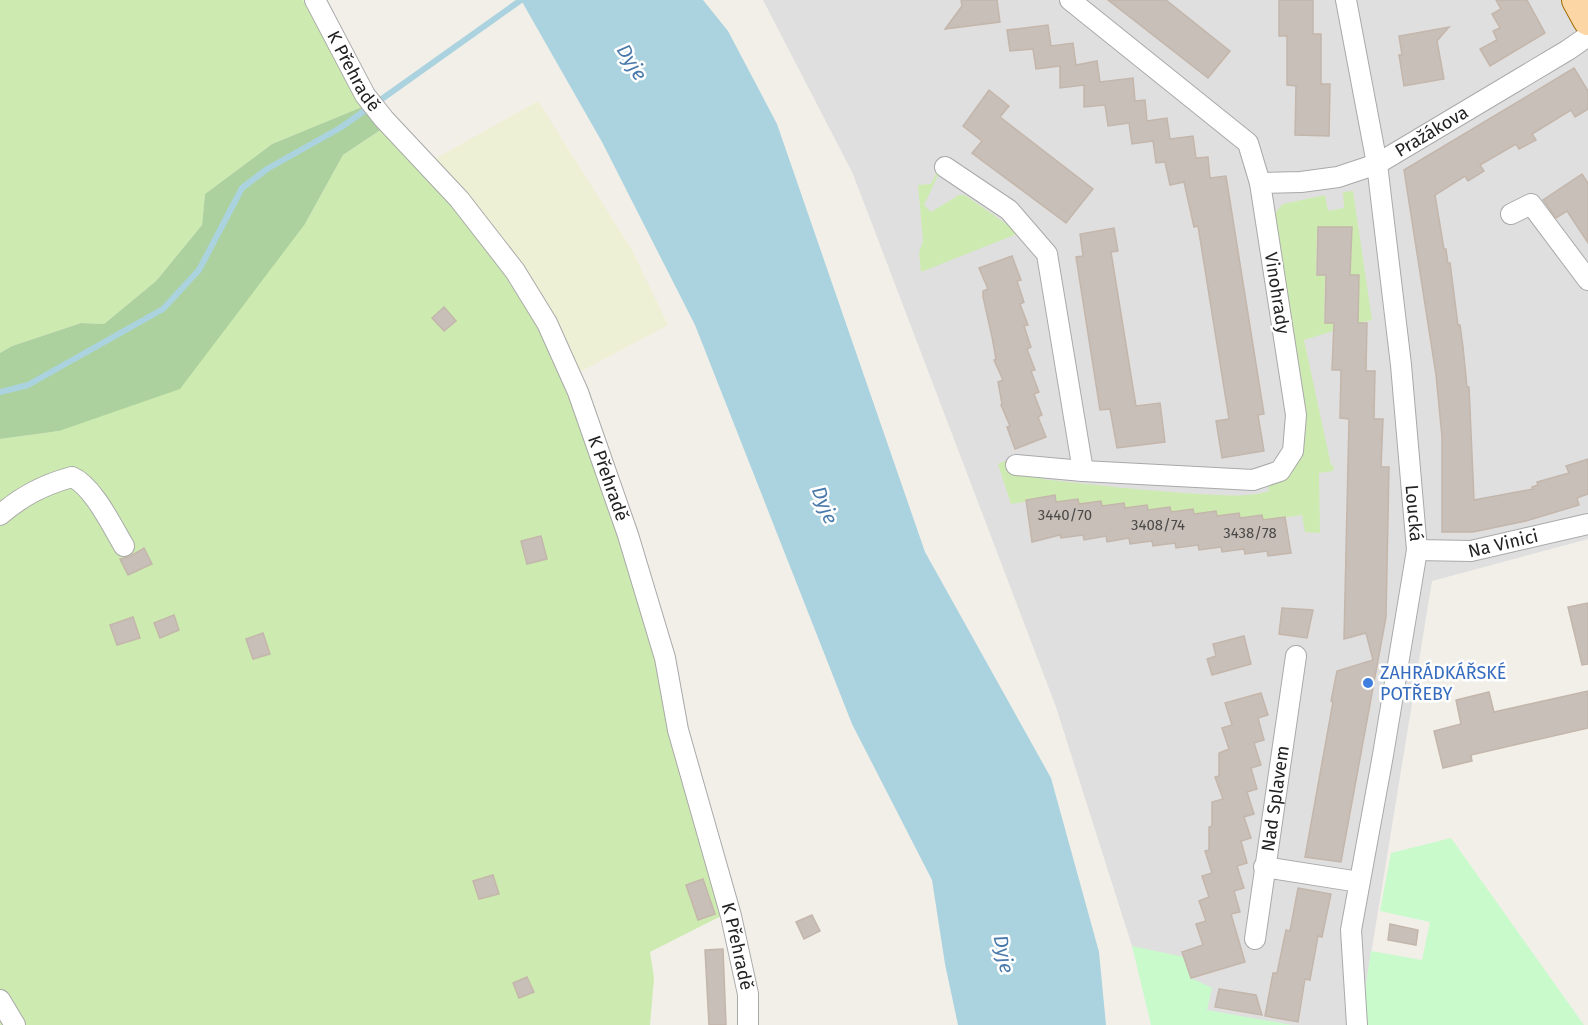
<svg xmlns="http://www.w3.org/2000/svg" width="1588" height="1025" font-family="'Fira Sans',sans-serif">
<style>
.residential{fill:#e0dfdf}
.farmland{fill:#eef0d5}
.grass{fill:#cdebb0}
.forest{fill:#add19e}
.park{fill:#c8facc}
.water{fill:#aad3df}
.lines{fill:none;stroke-linecap:round;stroke-linejoin:round}
.stream{stroke:#aad3df;stroke-width:6}
.building{fill:#c7bfb8;stroke:#c4b6ab;stroke-width:1.5}
.minor-casing{stroke:#a9a9a9;stroke-width:22}
.primary-casing{stroke:#a06b00;stroke-width:32}
.minor{stroke:#fff;stroke-width:20}
.primary{stroke:#fcd6a4;stroke-width:30}
.shop-dot{fill:#3f7fe0;stroke:#fff;stroke-width:2}
.labels{text-anchor:middle;stroke-width:5;stroke-linejoin:round;paint-order:stroke}
.number-label{font-size:15px;fill:#4b4948}
.street-label{font-size:18px;fill:#222;stroke:#fff}
.shop-label{font-size:18px;fill:#366cbe;stroke:#fff;text-anchor:start}
.water-label{font-size:20px;font-style:italic;fill:#4a7aab;stroke:#fff}
</style>
<rect width="100%" height="100%" fill="#f2efe9"/>
<!-- residential -->
<path class="residential" d="M763 0H1588V539L1432 581 1365 991 1352 1025H1290L1195 1009 1132 946 1056 707 869 216 852 172Z"/>
<!-- farmland -->
<path class="farmland" d="M538 101 632 250 668 325 578 373 431 161Z"/>
<!-- grass -->
<g class="grass">
<path d="M0 0H303L362 107 272 144 205 194 202 225 156 281 104 324 81 323 12 346 0 353Z"/>
<path d="M382 129 476 231 528 309 545 338 579 415 620 537 644 625 666 693 693 822 723 915 650 952 654 978 650 1025H0V439L59 431 62 429 305 224 343 155Z"/>
<path d="M945 155 946 158 924 205 931 212 959 195H965L1019 233 921 272 919 253 923 241 918 185 931 184Z"/>
<path d="M1353 191 1372 320 1357 324 1358 275H1350V228L1317 227 1316 275 1325 276 1324 323H1334L1333 331 1304 340 1331 465 1334 466 1333 471 1319 473 1320 533 1305 532 1302 515 1262 521 1056 503 1054 497 1011 504 998 464 1017 456 1042 475V479C1095 485 1147 491 1200 494 1224 495 1247 498 1269 491L1268 487 1291 469 1275 213 1283 204 1325 195 1328 211 1344 208 1343 192Z"/>
</g>
<!-- forest -->
<path class="forest" d="M362 107 382 129 343 155 305 224 180 389 59 431 0 439V353L12 346 81 323 104 324 156 281 202 225 205 194 272 144Z"/>
<!-- park -->
<g class="park">
<path d="M1451 838 1584 1025H1365V991L1371 951 1422 960 1430 922 1380 911 1391 853Z"/>
<path d="M1132 946 1184 957 1191 978 1212 988 1207 1010 1292 1025H1151Z"/>
</g>
<!-- water -->
<path class="water" d="M521 0H703L728 31 777 124 925 552 1051 778 1099 952 1106 1025H958L945 964 932 880 852 724 695 325 602 142Z"/>
<g class="lines">
<!-- stream -->
<g class="stream">
<path d="M379 101 521 0"/>
<path d="M0 392 28 385 163 309 199 270 242 188 267 169 340 128 367 109"/>
</g>
</g>
<!-- building -->
<g class="building">
<path d="M961 0H997L1000 22 945 29 962 6Z"/>
<path d="M1108 0H1166L1230 51 1208 78Z"/>
<path d="M1279 0H1313V34H1321V84H1330L1329 136 1295 135 1296 86 1287 85V36H1279Z"/>
<path d="M1496 0H1527L1545 33 1490 66 1480 49 1497 40 1493 31 1500 28 1492 14 1501 9Z"/>
<path d="M1048 25 1051 46 1073 43 1076 65 1097 61 1100 82 1133 78 1135 101 1145 100 1147 121 1167 118 1170 139 1193 136 1196 158 1208 157 1210 178 1226 176 1264 414 1258 415 1264 451 1222 458 1216 421 1229 419 1198 226 1194 227 1184 182 1170 185 1165 162 1156 163 1153 141 1132 144 1129 123 1108 126 1105 105 1084 107V85L1060 88V66L1036 69 1033 49 1010 51 1007 30Z"/>
<path d="M1449 27 1437 41 1444 79 1404 86 1399 55H1402L1399 36Z"/>
<path d="M1574 68 1588 91V109L1575 117 1571 110 1532 134 1536 140 1519 149 1516 144 1480 165 1484 171 1468 181 1465 176 1435 195 1444 249H1446L1448 264 1450 263 1458 325H1460L1463 347 1467 387H1469L1474 500 1533 489 1532 487 1538 485 1537 482 1569 473 1566 466 1588 459V494L1577 498 1579 505 1526 521 1473 532H1442V437L1436 375 1404 170Z"/>
<path d="M989 90 1009 106 1000 117 1093 189 1066 223 972 153 982 141 963 126Z"/>
<path d="M1582 174 1588 183V243L1567 211 1556 218 1543 200Z"/>
<path d="M1318 227H1352L1350 275H1359L1358 323H1367L1366 371H1375L1374 419H1383L1381 467H1389L1386 617 1341 862 1305 857 1333 702 1331 701 1337 671 1373 660 1366 633 1344 639 1349 419 1340 418 1341 370H1332L1334 323H1325L1326 275H1317Z"/>
<path d="M1114 228 1118 251 1111 252 1136 406 1160 403 1165 442 1117 448 1110 409 1100 410 1076 257 1083 256 1080 234Z"/>
<path d="M1012 256 1021 280 1017 281 1024 302 1020 304 1028 325 1024 326 1031 347 1027 349 1035 370 1031 371 1039 392 1034 394 1042 415 1038 417 1046 437 1015 449 1007 427 1010 426 1001 405 1002 404 998 382 1003 380 994 360 996 359 992 337 983 297V291L988 289 979 268Z"/>
<path d="M444 307 456 321 444 331 432 318Z"/>
<path d="M1055 495 1056 502 1078 499 1079 504 1101 501 1102 506 1124 503 1125 508 1147 505 1148 510 1170 507 1171 512 1193 509 1194 514 1216 511 1217 516 1239 513 1240 518 1262 515 1263 520 1285 517 1291 553 1268 556 1267 551 1245 554 1244 549 1222 552 1221 547 1199 550 1198 545 1176 548 1175 543 1153 546 1152 541 1130 544 1129 538 1107 542 1106 536 1084 540 1083 535 1061 538 1060 535 1032 542 1026 500Z"/>
<path d="M541 536 547 559 527 564 521 541Z"/>
<path d="M144 548 152 564 128 575 120 559 129 557Z"/>
<path d="M1588 603V664L1582 665 1568 607Z"/>
<path d="M1282 608 1313 610 1307 638 1279 634Z"/>
<path d="M174 615 179 630 160 638 154 623Z"/>
<path d="M133 617 140 638 117 645 110 625Z"/>
<path d="M263 633 270 654 253 659 246 639Z"/>
<path d="M1244 636 1251 664 1212 675 1207 659 1216 656 1213 644Z"/>
<path d="M1588 691V728L1471 755 1472 761 1443 768 1434 731 1461 724 1456 700 1489 692 1494 712Z"/>
<path d="M1261 693 1268 715 1258 718 1264 740 1254 743 1261 765 1251 768 1257 789 1247 792 1254 814 1244 817 1251 838 1241 841 1247 863 1237 866 1244 888 1234 891 1240 912 1231 914 1245 962 1191 978 1182 952 1203 945 1196 924 1206 921 1199 901 1209 897 1202 876 1212 873 1205 851 1209 850V827L1212 826V802L1223 799 1215 777 1219 776V753L1229 749 1222 728 1232 725 1225 703Z"/>
<path d="M493 875 499 894 479 899 473 881Z"/>
<path d="M703 879 715 914 698 920 686 885Z"/>
<path d="M1298 888 1331 894 1322 937 1318 936 1310 980 1305 979 1298 1022 1265 1016 1273 973H1277L1286 930 1290 931Z"/>
<path d="M812 915 820 931 804 939 796 922Z"/>
<path d="M1390 924 1418 930 1416 945 1388 940Z"/>
<path d="M723 949 726 1025H709L705 950Z"/>
<path d="M527 977 534 992 519 998 513 983Z"/>
<path d="M1219 989 1256 995 1262 1015 1215 1007Z"/>
</g>
<g class="lines">
<defs>
<g id="minor">
<path id="s1" d="M315 0 365 95 384 119 459 199 515 271 547 323 578 392 628 535 665 658 678 730 731 916 748 994V1025"/>
<path id="s2" d="M1346 0 1377 164 1401 365 1417 550 1383 755 1351 930 1357 1025"/>
<path d="M945 167 1009 210 1047 254 1083 471"/>
<path id="s3" d="M1260 183 1301 182 1338 177 1377 164 1568 50 1588 36"/>
<path d="M1511 214 1531 204 1588 280"/>
<path d="M1016 465 1083 471 1253 480 1280 471 1293 451 1296 415 1260 183 1248 143 1070 0"/>
<path d="M0 515C22 496 43 485 72 477 93 486 112 526 124 546"/>
<path id="s4" d="M1417 550 1471 551 1588 524"/>
<path d="M1264 867 1359 882"/>
<path id="s5" d="M1255 939 1296 656"/>
<path d="M0 1000 15 1025"/>
</g>
<path id="primary" d="M1577 0 1588 20"/>
</defs>
<!-- minor casing -->
<use href="#minor" class="minor-casing"/>
<!-- primary casing -->
<use href="#primary" class="primary-casing"/>
<!-- minor -->
<use href="#minor" class="minor"/>
<!-- primary -->
<use href="#primary" class="primary"/>
</g>
<!-- markers -->
<circle class="shop-dot" cx="1368" cy="683" r="6"/>
<g class="labels">
<!-- number labels -->
<g class="number-label">
<text x="1065" y="520">3440/70</text>
<text x="1158" y="530">3408/74</text>
<text x="1250" y="538">3438/78</text>
</g>
<!-- street labels -->
<g class="street-label">
<text dy="6" stroke="none"><textPath href="#s1" startOffset="81">K Přehradě</textPath></text>
<text dy="6" stroke="none"><textPath href="#s3" startOffset="183">Pražákova</textPath></text>
<text transform="translate(1277 293) rotate(81)" y="6">Vinohrady</text>
<text dy="6" stroke="none"><textPath href="#s1" startOffset="567">K Přehradě</textPath></text>
<text dy="6" stroke="none"><textPath href="#s2" startOffset="518">Loucká</textPath></text>
<text dy="6" stroke="none"><textPath href="#s4" startOffset="87">Na Vinici</textPath></text>
<text dy="6" stroke="none"><textPath href="#s5" startOffset="142">Nad Splavem</textPath></text>
<text dy="6" stroke="none"><textPath href="#s1" startOffset="1053">K Přehradě</textPath></text>
</g>
<!-- shop labels -->
<g class="shop-label">
<text x="1380" y="679">ZAHRÁDKÁŘSKÉ<tspan x="1380" dy="21">POTŘEBY</tspan></text>
</g>
<!-- water labels -->
<g class="water-label">
<text transform="translate(632 62) rotate(58)" y="7">Dyje</text>
<text transform="translate(825 505) rotate(69)" y="7">Dyje</text>
<text transform="translate(1004 954) rotate(79)" y="7">Dyje</text>
</g>
</g>
</svg>
